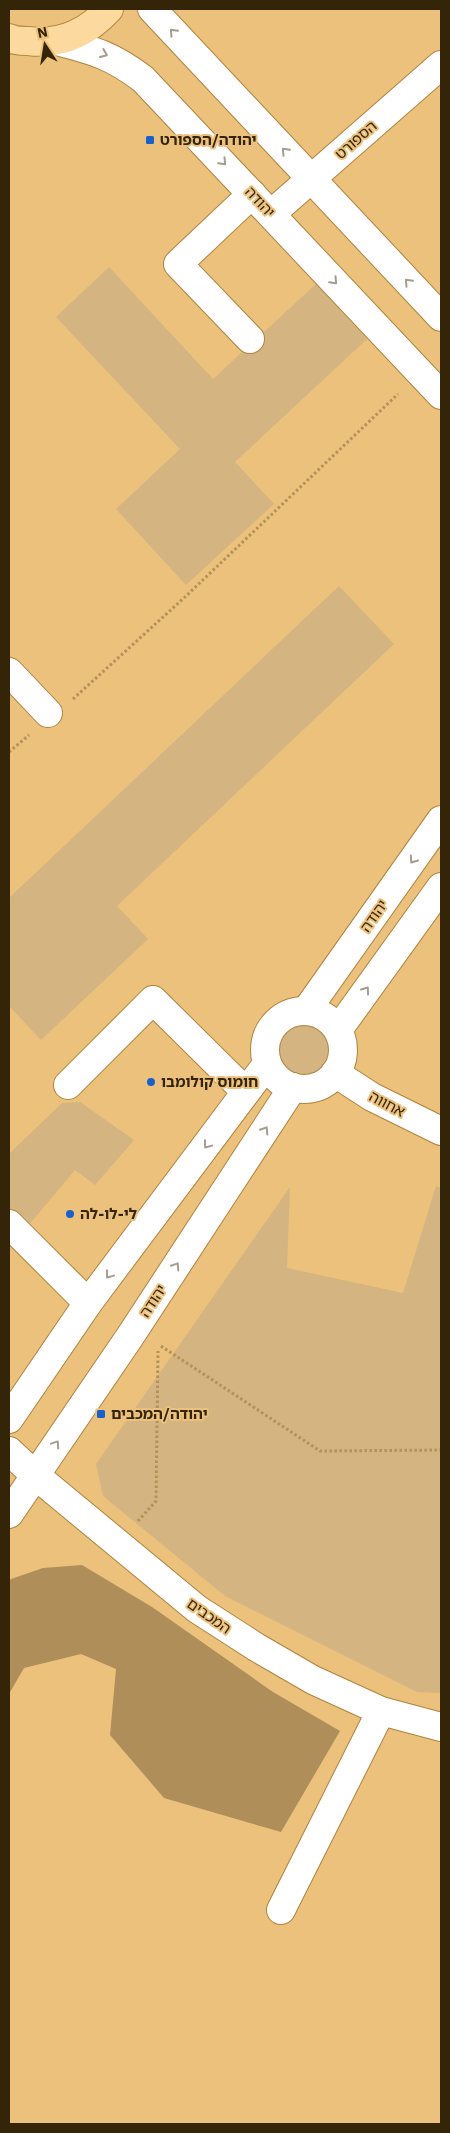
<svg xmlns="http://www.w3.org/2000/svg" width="450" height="2133" font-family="'IBM Plex Sans','Noto Sans Hebrew',sans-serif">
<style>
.green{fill:#d4b480}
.forest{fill:#af8e5a}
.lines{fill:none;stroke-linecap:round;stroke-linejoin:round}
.minor-casing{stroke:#ac843f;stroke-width:30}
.major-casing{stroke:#b48a41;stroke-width:30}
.path{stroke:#b39158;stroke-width:3;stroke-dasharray:2.5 2.5;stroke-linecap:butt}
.minor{stroke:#fff;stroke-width:28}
.major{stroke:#fbd99f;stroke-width:28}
.oneway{stroke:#a49d90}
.poi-dot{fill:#1861cc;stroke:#ebc17c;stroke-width:2}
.labels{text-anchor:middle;stroke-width:4;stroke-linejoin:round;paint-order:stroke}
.poi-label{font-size:15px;font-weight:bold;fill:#352508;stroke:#ebc17c;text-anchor:start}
.street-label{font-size:15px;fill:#352508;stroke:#ebc17c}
</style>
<rect width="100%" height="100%" fill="#ebc17c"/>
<!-- green -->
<g class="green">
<path d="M109 267 213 379 316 284 367 339 235 462 274 504 186 585 116 509 180 449 56 317Z"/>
<path d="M339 586 394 644 117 906 148 939 41 1040 9 1006V898Z"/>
<circle cx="304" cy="1049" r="29"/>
<path d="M80 1102 134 1140 95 1185 75 1170 27 1227 9 1210V1154L62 1103Z"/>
<path d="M436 1186 441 1188V1693L417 1692 225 1596 103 1496 96 1464 290 1187 287 1268 403 1293Z"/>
</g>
<!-- forest -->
<path class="forest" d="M82 1565 152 1607 273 1692 340 1731 281 1832 164 1798 110 1735 116 1669 81 1654 24 1668 9 1694V1581L11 1579 43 1568Z"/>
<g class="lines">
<defs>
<g id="minor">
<path d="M152 9 441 317"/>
<path d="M57 41C95 51 111 55 143 79L441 395"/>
<path d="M271 214 441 65"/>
<path d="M250 339 178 264 252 194"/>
<path d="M9 672 48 713"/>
<path d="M306 1011 441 820"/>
<circle cx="304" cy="1050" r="39"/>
<path d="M338 1030 441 887"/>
<path d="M335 1073 372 1097 441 1131"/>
<path d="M68 1085 153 1000 246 1092"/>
<path d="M9 1224 88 1303"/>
<path d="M9 1419 88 1303 267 1064"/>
<path d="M9 1451 35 1475 197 1609 256 1647 313 1680 381 1711 441 1727"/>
<path d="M9 1514 131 1335 293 1087"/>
<path d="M281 1910 381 1711"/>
</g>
<path id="major" d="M9 38C15 41 22 41 28 41 61 45 87 33 109 9"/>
</defs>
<!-- minor casing -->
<use href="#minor" class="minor-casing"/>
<!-- major casing -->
<use href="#major" class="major-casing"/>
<!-- path -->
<g class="path">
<path d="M73 699 185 597 398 394"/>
<path d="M9 752 29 735"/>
<path d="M161 1346 320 1451 441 1450"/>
<path d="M138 1521 156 1501 158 1351"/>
</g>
<!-- minor -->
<use href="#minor" class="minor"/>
<!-- major -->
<use href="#major" class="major"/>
</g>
<!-- one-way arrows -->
<defs><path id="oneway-chevron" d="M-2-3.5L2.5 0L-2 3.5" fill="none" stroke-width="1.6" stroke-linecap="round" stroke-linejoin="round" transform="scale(1.25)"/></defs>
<g class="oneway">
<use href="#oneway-chevron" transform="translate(173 32) rotate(-133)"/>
<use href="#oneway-chevron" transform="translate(104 54) rotate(23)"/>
<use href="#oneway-chevron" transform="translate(285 151) rotate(-133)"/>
<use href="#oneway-chevron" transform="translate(223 162) rotate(47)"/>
<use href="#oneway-chevron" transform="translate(334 281) rotate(47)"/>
<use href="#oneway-chevron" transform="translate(408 282) rotate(-133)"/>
<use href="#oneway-chevron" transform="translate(413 860) rotate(125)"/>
<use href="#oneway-chevron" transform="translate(366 990) rotate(-54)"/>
<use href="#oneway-chevron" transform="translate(265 1130) rotate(-57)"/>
<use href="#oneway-chevron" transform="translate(207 1145) rotate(127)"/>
<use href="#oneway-chevron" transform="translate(176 1266) rotate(-57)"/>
<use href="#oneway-chevron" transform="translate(109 1275) rotate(127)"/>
<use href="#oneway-chevron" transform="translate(56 1444) rotate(-56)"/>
</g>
<!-- markers -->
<g class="poi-dot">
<rect x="145" y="135" width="10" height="10" rx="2.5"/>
<circle cx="151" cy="1082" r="5"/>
<circle cx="70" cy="1214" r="5"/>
<rect x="96" y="1409" width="10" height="10" rx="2.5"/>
</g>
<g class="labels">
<!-- poi labels -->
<g class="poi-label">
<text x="160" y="145">יהודה/הספורט</text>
<text x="161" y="1087">חומוס קולומבו</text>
<text x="80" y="1219">לי-לו-לה</text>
<text x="111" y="1419">יהודה/המכבים</text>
</g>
<!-- street labels -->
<g class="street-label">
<text transform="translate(356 140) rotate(-41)" y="5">הספורט</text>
<text transform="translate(260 202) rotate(47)" y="5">יהודה</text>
<text transform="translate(374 916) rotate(-55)" y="5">יהודה</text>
<text transform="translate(387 1104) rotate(28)" y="5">אחווה</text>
<text transform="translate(153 1301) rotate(-57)" y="5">יהודה</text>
<text transform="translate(209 1616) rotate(35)" y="5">המכבים</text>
</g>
</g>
<!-- border -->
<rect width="450" height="2133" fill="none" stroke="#352508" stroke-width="20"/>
<!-- north arrow -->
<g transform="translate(45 45) rotate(348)" stroke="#ebc17c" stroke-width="4" paint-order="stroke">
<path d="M0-4L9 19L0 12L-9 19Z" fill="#352508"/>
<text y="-8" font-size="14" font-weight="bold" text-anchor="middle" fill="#352508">N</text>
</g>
</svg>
